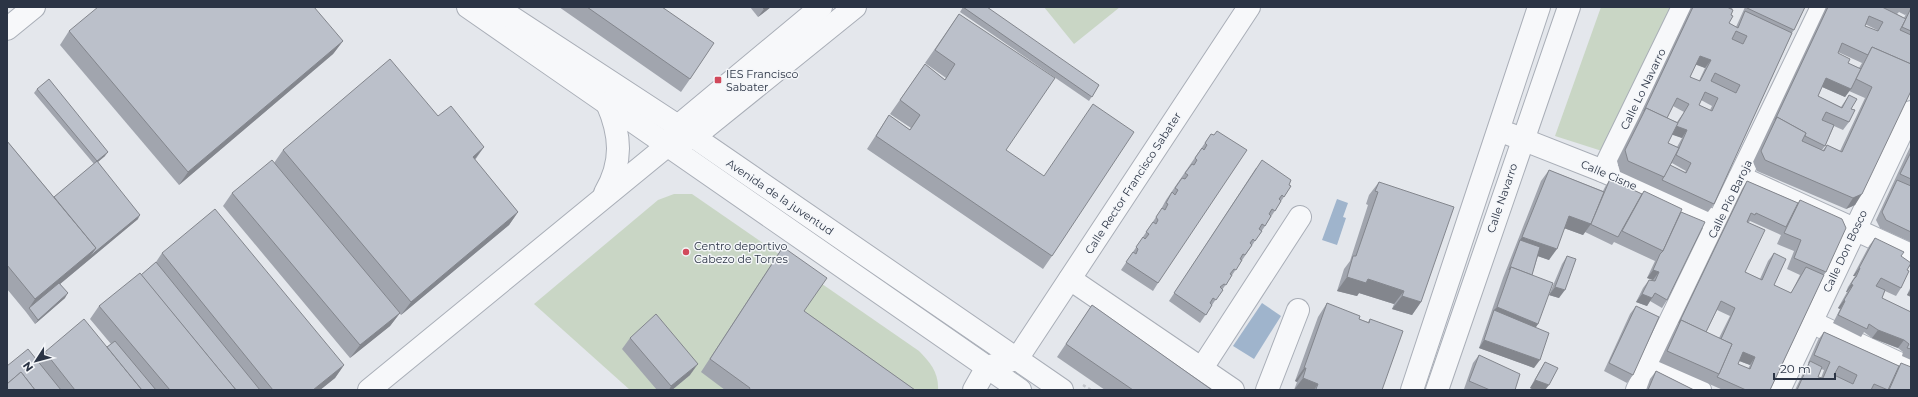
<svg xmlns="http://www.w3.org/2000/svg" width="1918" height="397" font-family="Montserrat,sans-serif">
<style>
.green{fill:#c9d6c5}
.water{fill:#9fb4cc}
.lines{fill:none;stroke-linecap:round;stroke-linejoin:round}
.street-casing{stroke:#a9aeb7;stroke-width:24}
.path{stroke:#c2c5cb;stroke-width:2.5;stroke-dasharray:3 3;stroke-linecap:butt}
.street{stroke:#f7f8fa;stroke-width:22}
.wall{fill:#a1a5ae;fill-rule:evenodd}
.shaded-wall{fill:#83868d}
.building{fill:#bbc0ca;stroke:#83868d;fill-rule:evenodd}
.poi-dot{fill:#d1495b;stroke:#f4f6f9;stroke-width:1.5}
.labels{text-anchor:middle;stroke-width:3;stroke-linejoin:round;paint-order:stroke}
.poi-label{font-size:11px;fill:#2b3445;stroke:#f4f6f9;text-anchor:start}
.street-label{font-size:11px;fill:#2b3445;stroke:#f4f6f9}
</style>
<rect width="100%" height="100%" fill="#e4e7ec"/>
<!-- green -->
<g class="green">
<path d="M1044 7H1120L1074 44Z"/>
<path d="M1601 7H1674L1602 151 1555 136Z"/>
<path d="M674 194H692L919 351C930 362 939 373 938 390H630L534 304 658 200Z"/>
</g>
<!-- water -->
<g class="water">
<path d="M1337 199 1348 203 1343 217 1346 218 1337 245 1322 240Z"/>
<path d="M1262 303 1281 316 1254 359 1233 346Z"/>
</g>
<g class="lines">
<defs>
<g id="street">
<path d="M468 7 1020 390"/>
<path d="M496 7 678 126 1062 390"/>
<path d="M7 29 34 7"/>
<path d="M1509 134 1603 171 1718 223"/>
<path d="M671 139 678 126 821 7"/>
<path d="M1603 171 1683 7"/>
<path d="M1740 177 1911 255"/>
<path d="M605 193C623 162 621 135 607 103"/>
<path d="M1070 279 1233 390"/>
<path d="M1811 322 1911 369"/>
<path d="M1649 367 1700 390"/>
<path d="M1202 368 1300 217"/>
<path d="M369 390 668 145 694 137 855 7"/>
<path d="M974 390 987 367 1017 359 1249 7"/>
<path d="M1267 390 1298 310"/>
<path d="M1412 390 1539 7"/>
<path d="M1437 390 1569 7"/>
<path d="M1637 390 1822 7"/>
<path d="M1779 390 1911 112"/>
</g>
</defs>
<!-- street casing -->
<use href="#street" class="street-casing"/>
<!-- path -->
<path class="path" d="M1083 385 1091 390"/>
<!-- street -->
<use href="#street" class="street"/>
</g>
<!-- wall -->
<g class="wall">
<path d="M559 7H662L690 79 681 92Z"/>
<path d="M750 7H771L758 17Z"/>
<path d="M963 7 1099 85 1089 101 960 12Z"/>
<path d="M1691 7H1733L1732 9 1731 15 1729 23 1736 27 1745 7H1805L1794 30 1792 33 1714 204 1708 212 1620 172 1617 161 1638 119ZM1696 64 1705 68 1699 81 1690 77ZM1701 100 1712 106 1710 110 1699 105ZM1673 106 1684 112 1677 122 1667 118ZM1672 134 1682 138 1677 147 1668 143ZM1672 163 1686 171 1685 172 1670 165Z"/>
<path d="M1826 7H1882L1885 8V7H1911V91L1855 205 1846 209 1757 171 1753 162ZM1899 12 1905 15 1906 14 1904 18 1897 14ZM1865 24 1877 30V31L1865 26ZM1838 52 1862 63 1859 68 1848 63 1838 53ZM1822 87 1845 97 1849 91 1865 98 1840 151 1827 145 1823 150H1822L1825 146 1834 126 1843 130 1849 122V95L1841 107 1818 96Z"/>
<path d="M959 14 1006 150 1052 256 1043 269 867 149 889 115 910 130 911 128 890 114 925 64 945 80 946 78 925 63Z"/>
<path d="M69 31 343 41 333 54 179 185 60 45Z"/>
<path d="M37 89 105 156 98 162 138 219 60 284 65 298 35 324 26 312 7 289V141L54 197 94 164 34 93Z"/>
<path d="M438 116 484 147 475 160 518 212 509 225 401 315 376 285 400 313 390 326 350 358 223 206 232 193 274 163 283 150Z"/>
<path d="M1211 134 1158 283 1153 291 1121 270 1131 255 1160 211 1166 200Z"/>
<path d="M1911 145V242L1880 228 1876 220Z"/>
<path d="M1256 168 1291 186 1265 226 1200 323 1169 301Z"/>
<path d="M1549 170 1603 191 1605 187 1610 179 1642 194 1644 191 1681 212 1667 300 1662 308 1650 301 1647 306 1636 302 1643 288 1649 280 1653 281V280L1647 278 1655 261 1614 242 1612 245 1585 232 1583 235 1564 228 1549 260 1538 256 1532 275 1538 324 1536 327 1534 368 1479 348 1503 278 1541 181Z"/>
<path d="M1747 181 1798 203 1800 200 1826 272 1824 275 1770 390H1723L1659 362 1742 189ZM1750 221 1781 235 1777 244 1794 251 1787 269 1800 275 1791 293 1774 285V253L1768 261 1760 279 1745 272 1749 222ZM1717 310 1730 316 1719 338 1706 332ZM1739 361 1750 365 1748 369 1738 364Z"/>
<path d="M1379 182 1421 302 1412 315 1392 309 1394 304 1359 293 1357 296 1337 291 1344 269 1350 261 1368 205 1366 204 1369 195Z"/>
<path d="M1875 238 1901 256 1907 270 1901 288 1896 296 1885 291 1882 298 1911 312V360L1902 356 1903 352 1898 348 1872 338 1864 332 1861 337 1833 323 1840 309 1838 308 1847 292H1846L1848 287 1855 276H1853L1869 246Z"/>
<path d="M783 247 804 311 915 390H725L701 372 774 260Z"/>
<path d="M162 253 344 365 335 378 320 390H7L38 362 45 352 107 347 111 344 90 319 99 306 141 275 156 262Z"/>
<path d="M1567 256 1559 298 1549 295 1562 264Z"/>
<path d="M1911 286V297L1907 295Z"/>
<path d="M1327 303 1359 319 1368 322 1370 319 1382 390H1294L1297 382 1295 381 1318 317Z"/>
<path d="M1092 305 1212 390H1105L1057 357Z"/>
<path d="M1636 306 1633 375 1627 383 1604 371 1630 314Z"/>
<path d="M1824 332 1899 366 1901 363 1911 390H1795L1805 369 1809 363H1808L1818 340ZM1821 369 1824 370 1821 378 1818 377Z"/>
<path d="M630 338 690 375 672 390H657L622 349Z"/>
<path d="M1479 355 1515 390H1467L1464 389 1473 363Z"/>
<path d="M1545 362V390H1534L1530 388 1540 370Z"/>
<path d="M1656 371 1694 390H1646L1650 379Z"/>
</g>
<!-- shaded-wall -->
<g class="shaded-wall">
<path d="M766 7H771L758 17 764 9Z"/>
<path d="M343 41 333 54 179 185 188 172Z"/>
<path d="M1700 56 1711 60 1705 68 1694 64Z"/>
<path d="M1826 78 1851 89 1845 97 1820 86Z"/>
<path d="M1676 126 1687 130 1682 138 1670 134Z"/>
<path d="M484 147 474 160 473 157Z"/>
<path d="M108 152 105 156 94 165 97 161Z"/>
<path d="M1862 194 1855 205 1846 209 1853 198Z"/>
<path d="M518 212 509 225 401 315 411 302Z"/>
<path d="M140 215 138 219 30 309 29 308 35 299 96 248Z"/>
<path d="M1569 216 1591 224 1583 235 1561 227Z"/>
<path d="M1522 237 1557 249 1549 260 1517 249 1520 240Z"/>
<path d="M1859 268H1860L1855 276H1853Z"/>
<path d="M1653 270 1659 272 1653 280 1647 278Z"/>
<path d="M1347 277 1368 279 1404 291 1394 304 1359 293 1357 296 1337 291Z"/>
<path d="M1851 284 1853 285 1847 292H1846Z"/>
<path d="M1555 287 1565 290 1559 298 1549 295Z"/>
<path d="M1911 289V297L1907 295Z"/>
<path d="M68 293 65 298 35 324 38 320Z"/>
<path d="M1642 294 1652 298 1647 306 1636 302Z"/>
<path d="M1402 296 1421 302 1412 315 1392 309Z"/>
<path d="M1844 300 1845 301 1840 309 1838 308Z"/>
<path d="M1497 307 1538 324 1530 335 1494 310Z"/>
<path d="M400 313 390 326 350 358 360 345Z"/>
<path d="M1878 330 1904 340 1898 348 1872 338Z"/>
<path d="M1484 340 1540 360 1534 368 1479 348Z"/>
<path d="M1743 352 1755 357 1750 365 1737 360Z"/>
<path d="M698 364 690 375 672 390H669L671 386Z"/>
<path d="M344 365 335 378 320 390H313Z"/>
<path d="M1304 368H1306L1297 382 1295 381Z"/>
<path d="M1303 378 1318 384 1314 390H1294Z"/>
<path d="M1535 380 1549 385 1545 390H1534L1530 388Z"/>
</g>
<!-- building -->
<g class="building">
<path d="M98 7H314L343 41 188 172 69 31Z"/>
<path d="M587 7H662L714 43 690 79Z"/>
<path d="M762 7H766L764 9Z"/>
<path d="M963 7H987L1099 85 1092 97Z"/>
<path d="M1693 7H1727L1733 10 1731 15 1733 16 1729 23 1738 28 1745 11 1792 33 1714 204 1662 180 1670 165 1686 173 1691 163 1676 155 1687 130 1676 126 1689 104 1677 98 1667 118 1646 108 1644 111ZM1736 31 1747 36 1743 44 1732 39ZM1700 56 1711 60 1700 81 1690 77ZM1715 73 1740 85 1736 93 1711 81ZM1705 92 1718 98 1712 111 1699 105Z"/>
<path d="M1747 7H1805L1794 30 1747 8Z"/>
<path d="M1828 7H1882L1906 19 1900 30 1911 35V64L1872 47 1868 55 1842 43 1838 53 1850 59 1848 63 1861 69 1851 89 1826 78 1818 96 1842 108 1849 95 1857 99 1851 109 1855 110 1849 122 1826 112 1822 120 1834 125 1825 146 1805 136 1806 133 1777 117 1775 120ZM1869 16 1883 22 1878 31 1865 26Z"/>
<path d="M1911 8V31L1902 27Z"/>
<path d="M959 14 1055 78 1006 150 1044 176 1093 104 1134 132 1052 256 876 136 889 115 910 130 920 115 900 100 925 64 945 80 955 64 935 50Z"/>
<path d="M1872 47 1911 64V91L1862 194 1853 198 1765 160 1761 151 1777 117 1806 133 1802 141 1824 151 1827 145 1842 152 1872 87 1856 79Z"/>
<path d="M390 59 438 116 451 106 484 147 473 157 518 212 411 302 283 150Z"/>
<path d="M49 79 108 152 97 161 37 89Z"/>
<path d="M1646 108 1678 123 1668 143 1679 148 1664 177 1628 161 1625 150Z"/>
<path d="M1217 131 1247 150 1158 283 1126 262 1133 252 1136 254 1138 249 1136 247 1143 237 1145 239 1149 234 1146 232 1153 222 1156 224 1158 220 1156 217 1162 208 1165 210 1168 204 1166 203 1172 192 1175 195 1178 190 1175 188 1182 178 1185 179 1188 175 1185 173 1192 164 1194 165 1197 160 1195 158 1202 148 1204 150 1207 145 1205 143 1211 134 1214 135Z"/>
<path d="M7 141 96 248 35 299 7 265Z"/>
<path d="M1911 152V179L1900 174Z"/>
<path d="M272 160 400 313 360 345 232 193Z"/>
<path d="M1262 160 1291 180 1289 185 1291 186 1284 197 1282 195 1279 199 1281 201 1275 211 1272 209 1269 214 1271 216 1265 226 1262 224 1259 229 1262 231 1255 241 1253 239 1250 243 1252 245 1245 255 1243 254 1240 259 1242 260 1236 270 1234 269 1230 274 1232 275 1226 285 1224 284 1220 287 1223 290 1216 300 1213 298 1210 303 1212 305 1206 315 1174 293Z"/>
<path d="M97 161 140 215 89 257 96 248 54 197Z"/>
<path d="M1549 170 1604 192 1591 224 1569 216 1557 249 1522 237Z"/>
<path d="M1610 179 1642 194 1618 237 1590 224H1591Z"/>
<path d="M1897 180 1911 186V232L1886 220 1882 212Z"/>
<path d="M1747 181 1798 203 1786 227 1756 213 1755 215 1751 213 1747 222 1765 230 1745 272 1762 280 1774 253 1786 259 1774 285 1791 293 1806 267 1824 275 1770 390H1746L1717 377 1719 374 1732 344 1721 339 1735 308 1721 301 1706 332 1681 320 1679 323ZM1743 352 1755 357 1750 369 1738 364Z"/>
<path d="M1379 182 1454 207 1421 302 1402 296 1404 291 1368 279 1366 283 1347 277 1353 256H1356L1378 192 1375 191Z"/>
<path d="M1644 191 1682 209 1663 251 1622 231Z"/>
<path d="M1800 200 1842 219 1846 228 1826 272 1794 258 1801 240 1784 233Z"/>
<path d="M215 209 344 365 313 390H273L162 253Z"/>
<path d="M1681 212 1705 222 1667 300 1655 293 1652 298 1642 294 1649 280 1655 281 1659 272 1653 270 1660 254 1663 251Z"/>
<path d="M1875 238 1904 252 1901 256 1911 263 1907 270 1909 271 1901 288 1881 278 1876 286 1885 290 1882 298 1911 312V349L1907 348 1909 344 1904 340 1878 330 1869 324 1867 329 1838 315 1845 301 1844 300 1853 285 1851 284 1854 279 1856 277 1860 268H1859Z"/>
<path d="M1520 240 1540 247 1532 275 1511 267 1509 270Z"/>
<path d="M783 247 827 278 804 311 915 390H749L750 388 710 359Z"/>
<path d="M1567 256 1576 259 1565 290 1555 287Z"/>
<path d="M156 262 260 390H236L141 275Z"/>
<path d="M1511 267 1553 283 1538 324 1497 307Z"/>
<path d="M140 273 236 390H170L99 306Z"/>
<path d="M59 283 68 293 38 320 29 308Z"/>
<path d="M1327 303 1360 316 1359 319 1369 323 1370 319 1403 331 1382 390H1319L1316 389 1318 384 1303 378 1306 368H1304Z"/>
<path d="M1092 305 1212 390H1133L1066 344Z"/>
<path d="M1636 306 1659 317 1633 375 1609 363Z"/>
<path d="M1494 310 1549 333 1540 360 1484 340Z"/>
<path d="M656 314 698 364 671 386 630 338Z"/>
<path d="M84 319 142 390H75L45 352Z"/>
<path d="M1681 320 1732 344 1719 374 1667 351Z"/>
<path d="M1824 332 1899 366 1888 390 1874 384 1871 390H1797L1810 361 1822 367 1818 377 1823 378 1830 362 1814 355ZM1839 366 1857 375 1853 384 1834 375Z"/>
<path d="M115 341 156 390H142L107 347Z"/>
<path d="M28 349 61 390H35L21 372 7 384V366Z"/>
<path d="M1479 355 1520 374 1515 390H1490L1469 381Z"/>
<path d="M1545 362 1558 368 1549 385 1535 380Z"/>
<path d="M1901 363 1911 367V390H1889Z"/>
<path d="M1656 371 1694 390H1648Z"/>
<path d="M21 372 35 390H7V384Z"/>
</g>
<!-- markers -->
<g class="poi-dot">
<rect x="714" y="76" width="8" height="8" rx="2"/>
<circle cx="686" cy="252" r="4"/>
</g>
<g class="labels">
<!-- poi labels -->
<g class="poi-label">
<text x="726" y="78">IES Francisco<tspan x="726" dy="13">Sabater</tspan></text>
<text x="694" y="250">Centro deportivo<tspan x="694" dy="13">Cabezo de Torres</tspan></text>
</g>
<!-- street labels -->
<g class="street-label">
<text transform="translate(1643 89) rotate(-64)" y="4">Calle Lo Navarro</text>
<text transform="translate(1609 175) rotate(23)" y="4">Calle Cisne</text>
<text transform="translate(1133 183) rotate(-57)" y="4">Calle Rector Francisco Sabater</text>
<text transform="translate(780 197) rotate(34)" y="4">Avenida de la juventud</text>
<text transform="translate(1502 198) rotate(-71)" y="4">Calle Navarro</text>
<text transform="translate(1730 199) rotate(-64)" y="4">Calle Pío Baroja</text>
<text transform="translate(1845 251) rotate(-65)" y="4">Calle Don Bosco</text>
</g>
</g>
<!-- border -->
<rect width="1918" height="397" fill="none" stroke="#2b3445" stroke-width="16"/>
<!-- north arrow -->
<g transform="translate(36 361) rotate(234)" stroke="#f4f6f9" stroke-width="3" paint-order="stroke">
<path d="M0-3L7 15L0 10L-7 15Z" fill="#2b3445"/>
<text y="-6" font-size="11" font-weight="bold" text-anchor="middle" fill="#2b3445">N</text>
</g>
<!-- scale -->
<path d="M1774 373v6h61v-6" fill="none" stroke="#2b3445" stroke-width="2"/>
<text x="1780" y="373" font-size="12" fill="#2b3445" stroke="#f4f6f9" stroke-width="3" paint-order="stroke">20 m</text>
</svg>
